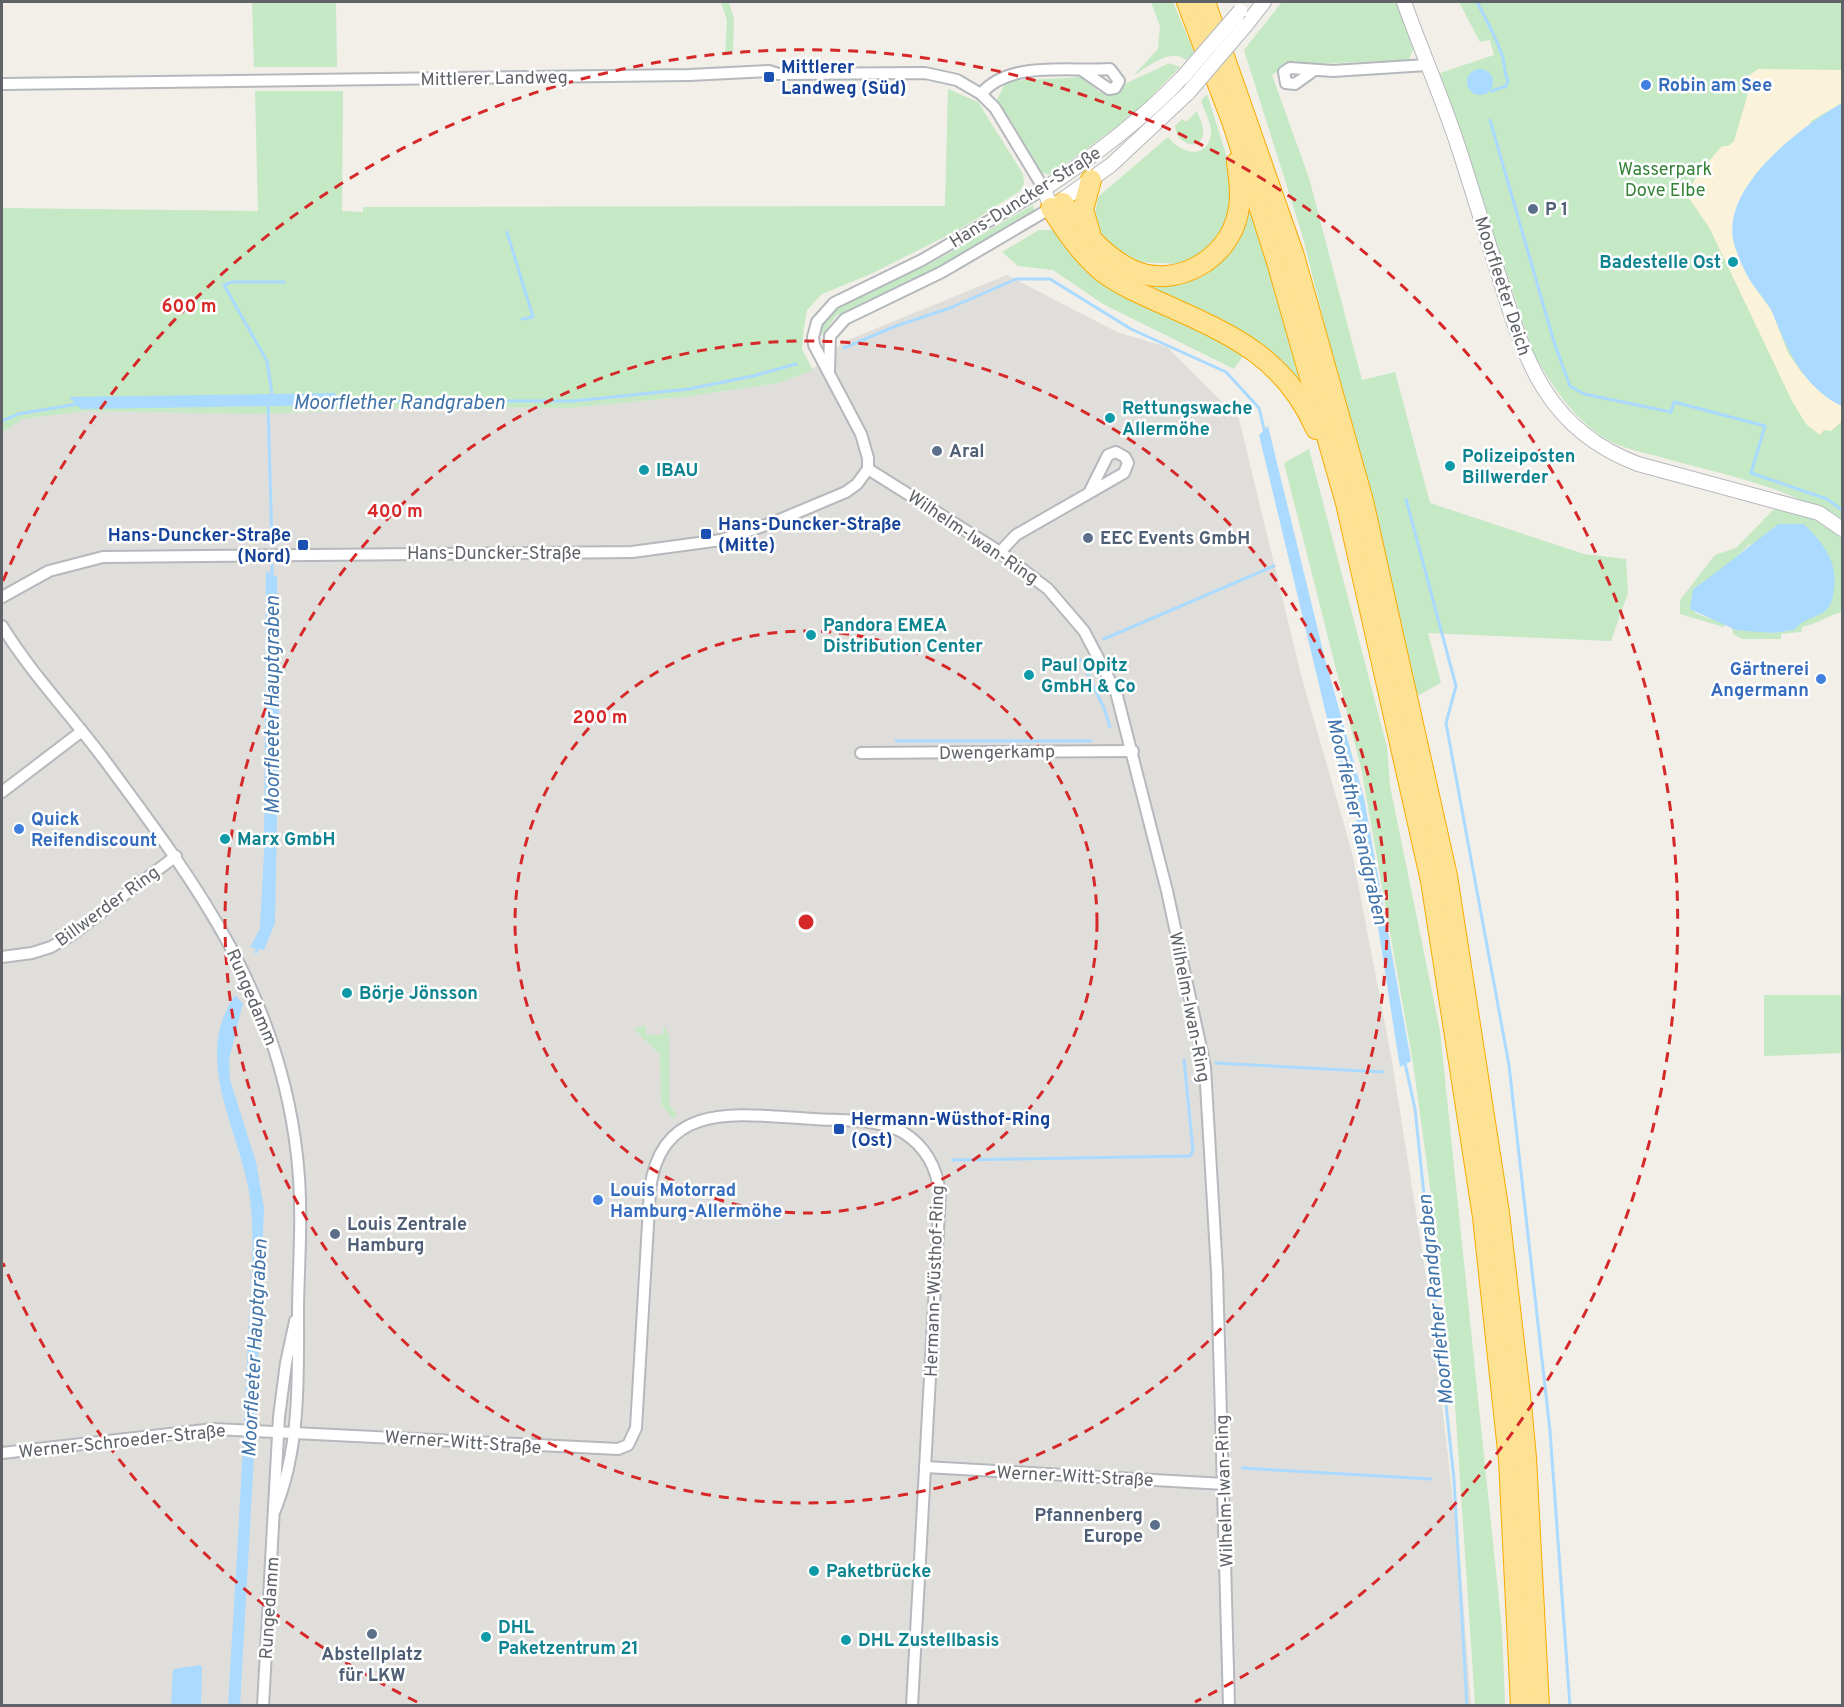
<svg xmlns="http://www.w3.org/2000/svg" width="1844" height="1707" font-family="Overpass,sans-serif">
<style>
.industrial{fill:#e0deda}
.green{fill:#c5e8c5}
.sand{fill:#fbf3d9}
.water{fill:#aadaff}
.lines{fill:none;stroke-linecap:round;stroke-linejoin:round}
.stream{stroke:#aadaff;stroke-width:3}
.minor-casing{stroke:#b5b8bc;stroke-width:14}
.tertiary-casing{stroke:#b5b8bc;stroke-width:16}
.motorway-casing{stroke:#f9ab00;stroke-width:22}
.minor{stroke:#fff;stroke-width:10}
.tertiary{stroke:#fff;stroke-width:14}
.motorway{stroke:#fde293;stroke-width:20}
.tertiary-bridge-casing{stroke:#b5b8bc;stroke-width:16;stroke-linecap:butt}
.tertiary-bridge{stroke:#fff;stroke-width:14}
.ring{fill:none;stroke:#d62828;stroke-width:3;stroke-dasharray:10 8}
.transit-dot{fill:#1a4fb4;stroke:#fff;stroke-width:2}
.shop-dot{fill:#3f7fe0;stroke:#fff;stroke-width:2}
.service-dot{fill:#5c6f8a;stroke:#fff;stroke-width:2}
.culture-dot{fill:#0f9aa8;stroke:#fff;stroke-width:2}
.labels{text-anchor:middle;stroke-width:5;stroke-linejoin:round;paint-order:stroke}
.transit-label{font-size:18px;font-weight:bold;fill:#164399;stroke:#fff;text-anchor:start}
.street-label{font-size:18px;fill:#5f6368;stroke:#fff}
.shop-label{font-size:18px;font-weight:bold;fill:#366cbe;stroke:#fff;text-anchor:start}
.park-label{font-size:18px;fill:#348238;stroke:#fff}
.service-label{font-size:18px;font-weight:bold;fill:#4e5e75;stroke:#fff;text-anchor:start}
.culture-label{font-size:18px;font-weight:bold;fill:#0d838f;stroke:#fff;text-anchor:start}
.water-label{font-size:20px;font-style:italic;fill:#4174aa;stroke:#fff}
.centre{fill:#d62828;stroke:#fff;stroke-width:3}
.ring-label{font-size:18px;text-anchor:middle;font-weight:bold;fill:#d62828;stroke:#fff;stroke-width:5;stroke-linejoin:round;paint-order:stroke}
</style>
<rect width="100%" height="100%" fill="#f1efe8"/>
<!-- industrial -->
<path class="industrial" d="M1007 275 1117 332 1167 347 1239 419 1301 675 1352 852 1392 1061 1430 1301 1460 1561 1471 1705 2 1706V433L23 419 86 411 252 414 453 407 570 408 684 397 779 383 813 369 843 342Z"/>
<!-- green -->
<g class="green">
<path d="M252 2H336L337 67H254Z"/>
<path d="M721 2H729L734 19 733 52 725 56 727 20Z"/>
<path d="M1151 2H1173L1194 52 1186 60C1171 47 1148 67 1134 75L1158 49 1160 26Z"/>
<path d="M1282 2H1397L1413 49 1409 60 1288 65 1272 75 1309 178 1362 380 1395 372 1430 503 1584 554 1626 559 1628 593 1611 641 1428 633 1441 683 1417 696 1302 234 1244 50Z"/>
<path d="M1459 2H1842V522C1792 488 1725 475 1667 459 1645 452 1623 450 1603 437 1571 416 1552 385 1533 353L1440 73 1494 55 1490 40 1480 42Z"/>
<path d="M1169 63 1180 67 1133 115 1050 175 1041 172 997 100 1006 81 1082 77 1099 92 1115 91C1128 80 1153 72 1169 63Z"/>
<path d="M948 89 978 102 1023 174 1024 184 1020 191 960 229 873 273 822 294 807 310 804 327 802 349 813 370 779 383 684 397 570 408 453 407 252 414 86 411 23 419 2 433V208L258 211 255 91H343L342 211 363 212V207L945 206Z"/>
<path d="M1207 94 1234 180 1230 215 1218 239 1202 253 1182 264 1135 262 1102 236 1094 218 1098 197 1168 137C1179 153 1208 161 1211 134 1212 123 1204 110 1201 101Z"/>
<path d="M1197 111C1199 117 1203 124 1203 130 1205 151 1177 148 1175 126L1182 119 1186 122Z"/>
<path d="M1249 195 1307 391 1261 344 1135 282C1146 283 1158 286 1168 285 1223 282 1240 242 1249 195Z"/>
<path d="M1033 205 1034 211 920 278 836 316 822 335 819 333 826 317 837 308 935 261Z"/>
<path d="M1039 230H1056L1245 353 1234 369 1103 304 1053 270 1018 266 1002 252Z"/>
<path d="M1309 449 1387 747 1390 786 1440 1031 1502 1630 1505 1705H1475L1455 1404 1439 1253 1413 1063 1362 772 1284 463Z"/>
<path d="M1775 508 1814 518 1842 538V612C1828 615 1818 624 1802 627L1801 632 1781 634V639H1742L1733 634 1732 628 1773 633 1794 630 1802 620 1825 611 1750 544 1722 570 1693 589 1695 613 1725 624 1724 627 1680 614V600L1715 555 1736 548Z"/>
<path d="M1764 995H1842V1053L1764 1056Z"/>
<path d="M645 1026 646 1035H663V1028L666 1027V1033H669V1104L677 1115 673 1119 661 1104 660 1055 635 1030 636 1027Z"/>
</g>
<!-- sand -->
<path class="sand" d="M1758 69 1842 70V103L1811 121 1749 279 1772 311 1788 353 1802 373 1821 392 1842 406V421L1831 431 1824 430 1820 435 1806 424 1792 401 1709 227 1686 194 1698 174 1722 146H1728L1734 141 1749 90 1747 77Z"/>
<!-- water -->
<g class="water">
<circle cx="1480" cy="82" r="13"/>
<path d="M1842 103V406C1804 388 1788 351 1773 314 1768 302 1757 292 1750 280 1744 271 1739 258 1735 247 1716 189 1801 127 1842 103Z"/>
<path d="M335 393 343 405 81 409 69 397Z"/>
<path d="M1268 426 1325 659 1364 798 1411 1061 1400 1067C1382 959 1371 847 1333 743L1259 435Z"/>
<path d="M1779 524H1804C1823 543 1838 561 1834 589 1833 596 1832 605 1826 610 1816 619 1805 617 1794 630L1773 633 1736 630 1690 609 1693 589C1723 569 1749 545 1779 524Z"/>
<path d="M266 571 277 577 279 709 275 923 264 950 250 947 260 929 264 852Z"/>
<path d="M235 995 243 1003 229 1060 230 1080 256 1162 264 1208 256 1420 240 1706 228 1705C235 1590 242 1475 247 1360 249 1308 257 1242 249 1192 238 1126 192 1059 235 995Z"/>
<path d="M200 1665 202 1667 201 1705H171L173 1669Z"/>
</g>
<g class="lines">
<!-- stream -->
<g class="stream">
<path d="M1477 2C1486 20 1497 38 1503 58 1505 67 1504 73 1508 81L1506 86 1492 91"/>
<path d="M1490 120 1554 342 1570 386 1584 394 1671 412 1674 402 1765 426 1751 473 1827 499 1842 510"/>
<path d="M507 232 533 317 522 319"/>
<path d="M844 348 896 326 950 308 1016 279H1050L1131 329 1226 372 1259 408 1265 433"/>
<path d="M272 394 267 361 224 285 232 282H284"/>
<path d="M337 401H574L689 389 753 376 796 364"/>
<path d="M268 403 272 545"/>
<path d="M2 421 18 414 78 404"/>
<path d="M1406 499 1456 686 1446 723 1509 1065 1550 1431 1570 1706"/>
<path d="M272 577V564"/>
<path d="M1104 639 1274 566"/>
<path d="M1081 660 1104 708 1110 727"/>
<path d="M896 741H1091"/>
<path d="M256 952 259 945"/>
<path d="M1216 1063 1383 1072"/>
<path d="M1405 1063 1415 1109 1454 1480 1467 1706"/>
<path d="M952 1160 1190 1156 1193 1150 1184 1060"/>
<path d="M1242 1468 1431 1479"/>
</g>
<defs>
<g id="minor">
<path d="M1313 71 1295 84 1286 83 1284 72 1290 68 1333 71 1427 65"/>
<path d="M2 84 689 75 769 71 778 74 925 73 957 80 981 94 995 108 1044 189 922 260 834 303 817 322 813 337 814 345 861 434 868 458V469L857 484 846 492 772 523 721 540 632 552 103 557 49 571 2 597"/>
<path d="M981 94C1009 60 1069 72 1110 69L1119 81 1115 88 1109 89 1083 71"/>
<path d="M829 370 830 336 845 319 942 272 1051 208"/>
<path d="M868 469 1000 552 1048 589 1084 631 1116 692 1167 891 1205 1067 1217 1272 1229 1706"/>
<path d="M1000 552 1016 535 1124 473 1128 463 1125 457 1116 452 1108 455 1090 491"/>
<path d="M2 626C31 673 70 714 103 758 197 885 279 993 297 1156 303 1207 299 1256 298 1307 298 1374 301 1447 275 1510"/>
<path d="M861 753 1133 751"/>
<path d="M2 792 82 731"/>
<path d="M2 957 32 953 51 947 70 936 176 856"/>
<path d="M2 1453 214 1429 618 1449 628 1445 636 1428 650 1190C661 1096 746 1116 814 1119 843 1121 878 1118 904 1133 926 1147 937 1168 940 1194L912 1706"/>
<path d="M925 1467 1225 1484"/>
<path d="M263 1706 279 1417 286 1363 295 1321"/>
</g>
<g id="tertiary">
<path d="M1404 2C1421 50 1442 97 1458 146 1472 189 1485 233 1499 276 1525 361 1547 430 1638 464L1819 513 1842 529"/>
<path d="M1246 25 1264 2"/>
<path d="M1044 189 1051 208 1111 165 1188 93"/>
<path d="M1044 189C1095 155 1139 122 1182 78"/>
</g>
<g id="motorway">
<path d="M1187 2 1232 121 1277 262 1346 503 1431 881 1483 1217 1509 1460 1521 1706"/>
<path d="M1205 2 1294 256 1363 501 1447 876 1499 1213 1521 1404 1526 1458 1539 1706"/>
<path d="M1063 203C1080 228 1104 257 1132 270 1176 290 1229 259 1238 213 1242 196 1239 179 1237 162"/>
<path d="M1051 208C1066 231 1081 254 1103 272 1123 287 1146 296 1168 306 1233 335 1286 359 1316 429"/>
<path d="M1090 233 1083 210 1091 180"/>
</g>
</defs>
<!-- minor casing -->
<use href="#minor" class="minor-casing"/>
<!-- tertiary casing -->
<use href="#tertiary" class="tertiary-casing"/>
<!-- motorway casing -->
<use href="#motorway" class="motorway-casing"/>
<!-- minor -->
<use href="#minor" class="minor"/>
<!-- tertiary -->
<use href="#tertiary" class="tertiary"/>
<!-- motorway -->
<use href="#motorway" class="motorway"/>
<defs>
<g id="tertiary-bridge">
<path d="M1182 78 1240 11"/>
<path d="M1188 93 1246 25"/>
</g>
</defs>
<!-- tertiary-bridge casing -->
<use href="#tertiary-bridge" class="tertiary-bridge-casing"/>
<!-- tertiary-bridge -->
<use href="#tertiary-bridge" class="tertiary-bridge"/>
</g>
<!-- distance rings -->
<g class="ring">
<circle cx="806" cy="922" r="291"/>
<circle cx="806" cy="922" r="581"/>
<path d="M417 1702A872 872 0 0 1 3 1263M3 581A872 872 0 1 1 1195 1702"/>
</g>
<!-- markers -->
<g class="transit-dot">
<rect x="763" y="71" width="12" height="12" rx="3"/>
<rect x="700" y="528" width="12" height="12" rx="3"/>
<rect x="297" y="539" width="12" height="12" rx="3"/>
<rect x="833" y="1123" width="12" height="12" rx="3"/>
</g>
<g class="shop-dot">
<circle cx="1646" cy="85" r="6"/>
<circle cx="1821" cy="679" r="6"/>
<circle cx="19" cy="829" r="6"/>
<circle cx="598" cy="1200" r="6"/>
</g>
<g class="service-dot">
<circle cx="1533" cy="209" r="6"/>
<circle cx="937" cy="451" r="6"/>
<circle cx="1088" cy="538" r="6"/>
<circle cx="335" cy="1234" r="6"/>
<circle cx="1155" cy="1525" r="6"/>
<circle cx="372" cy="1634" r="6"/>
</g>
<g class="culture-dot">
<circle cx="1733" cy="262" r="6"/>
<circle cx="1110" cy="418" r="6"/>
<circle cx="1450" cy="466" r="6"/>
<circle cx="644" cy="470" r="6"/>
<circle cx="811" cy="635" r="6"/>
<circle cx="1029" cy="675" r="6"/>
<circle cx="225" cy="839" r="6"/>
<circle cx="347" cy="993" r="6"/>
<circle cx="814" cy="1571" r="6"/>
<circle cx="486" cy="1637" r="6"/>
<circle cx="846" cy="1640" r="6"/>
</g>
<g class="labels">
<!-- transit labels -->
<g class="transit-label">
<text x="781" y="73">Mittlerer<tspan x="781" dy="21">Landweg (Süd)</tspan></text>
<text x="718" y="530">Hans-Duncker-Straße<tspan x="718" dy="21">(Mitte)</tspan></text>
<text x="291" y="541" text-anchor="end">Hans-Duncker-Straße<tspan x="291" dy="21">(Nord)</tspan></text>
<text x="851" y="1125">Hermann-Wüsthof-Ring<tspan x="851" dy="21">(Ost)</tspan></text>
</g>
<!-- street labels -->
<g class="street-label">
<text transform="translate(494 78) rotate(-1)" y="6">Mittlerer Landweg</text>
<text transform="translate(1025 197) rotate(-32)" y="6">Hans-Duncker-Straße</text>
<text transform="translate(1503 286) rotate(72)" y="6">Moorfleeter Deich</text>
<text transform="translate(973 537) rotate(34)" y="6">Wilhelm-Iwan-Ring</text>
<text x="494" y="559">Hans-Duncker-Straße</text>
<text transform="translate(997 752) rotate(-1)" y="6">Dwengerkamp</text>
<text transform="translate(107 906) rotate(-36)" y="6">Billwerder Ring</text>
<text transform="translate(252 997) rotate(67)" y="6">Rungedamm</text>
<text transform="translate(1190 1007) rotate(79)" y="6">Wilhelm-Iwan-Ring</text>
<text transform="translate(934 1281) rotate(-88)" y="6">Hermann-Wüsthof-Ring</text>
<text transform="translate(122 1441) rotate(-6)" y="6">Werner-Schroeder-Straße</text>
<text transform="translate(463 1442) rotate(4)" y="6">Werner-Witt-Straße</text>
<text transform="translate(1075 1476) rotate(3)" y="6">Werner-Witt-Straße</text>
<text transform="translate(1224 1491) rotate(-92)" y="6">Wilhelm-Iwan-Ring</text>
<text transform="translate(269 1608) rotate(-86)" y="6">Rungedamm</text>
</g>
<!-- shop labels -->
<g class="shop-label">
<text x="1658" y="91">Robin am See</text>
<text x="1809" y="675" text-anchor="end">Gärtnerei<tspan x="1809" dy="21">Angermann</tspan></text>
<text x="31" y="825">Quick<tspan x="31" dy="21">Reifendiscount</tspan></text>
<text x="610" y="1196">Louis Motorrad<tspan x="610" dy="21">Hamburg-Allermöhe</tspan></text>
</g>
<!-- park labels -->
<g class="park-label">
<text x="1665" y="175">Wasserpark<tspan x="1665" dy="21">Dove Elbe</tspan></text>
</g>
<!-- service labels -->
<g class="service-label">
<text x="1545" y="215">P 1</text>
<text x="949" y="457">Aral</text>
<text x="1100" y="544">EEC Events GmbH</text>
<text x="347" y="1230">Louis Zentrale<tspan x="347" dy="21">Hamburg</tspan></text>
<text x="1143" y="1521" text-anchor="end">Pfannenberg<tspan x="1143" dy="21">Europe</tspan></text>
<text x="372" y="1660" text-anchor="middle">Abstellplatz<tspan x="372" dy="21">für LKW</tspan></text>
</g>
<!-- culture labels -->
<g class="culture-label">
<text x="1721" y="268" text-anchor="end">Badestelle Ost</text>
<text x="1122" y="414">Rettungswache<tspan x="1122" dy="21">Allermöhe</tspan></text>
<text x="1462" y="462">Polizeiposten<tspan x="1462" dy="21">Billwerder</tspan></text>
<text x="656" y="476">IBAU</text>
<text x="823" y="631">Pandora EMEA<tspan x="823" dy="21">Distribution Center</tspan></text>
<text x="1041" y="671">Paul Opitz<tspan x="1041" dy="21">GmbH &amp; Co</tspan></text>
<text x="237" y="845">Marx GmbH</text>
<text x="359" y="999">Börje Jönsson</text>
<text x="826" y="1577">Paketbrücke</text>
<text x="498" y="1633">DHL<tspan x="498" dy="21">Paketzentrum 21</tspan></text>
<text x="858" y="1646">DHL Zustellbasis</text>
</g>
<!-- water labels -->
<g class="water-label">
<text x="399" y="409">Moorflether Randgraben</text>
<text transform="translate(272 705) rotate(-90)" y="7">Moorfleeter Hauptgraben</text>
<text transform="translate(1358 821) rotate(77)" y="7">Moorflether Randgraben</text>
<text transform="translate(1435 1300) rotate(-96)" y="7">Moorflether Randgraben</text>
<text transform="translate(254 1348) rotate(-87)" y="7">Moorfleeter Hauptgraben</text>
</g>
</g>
<circle cx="806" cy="922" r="9" class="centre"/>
<g class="ring-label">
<text x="189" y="312">600 m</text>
<text x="395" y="517">400 m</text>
<text x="600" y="723">200 m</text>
</g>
<!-- border -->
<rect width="1844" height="1707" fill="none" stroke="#5f6368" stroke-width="6"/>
</svg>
